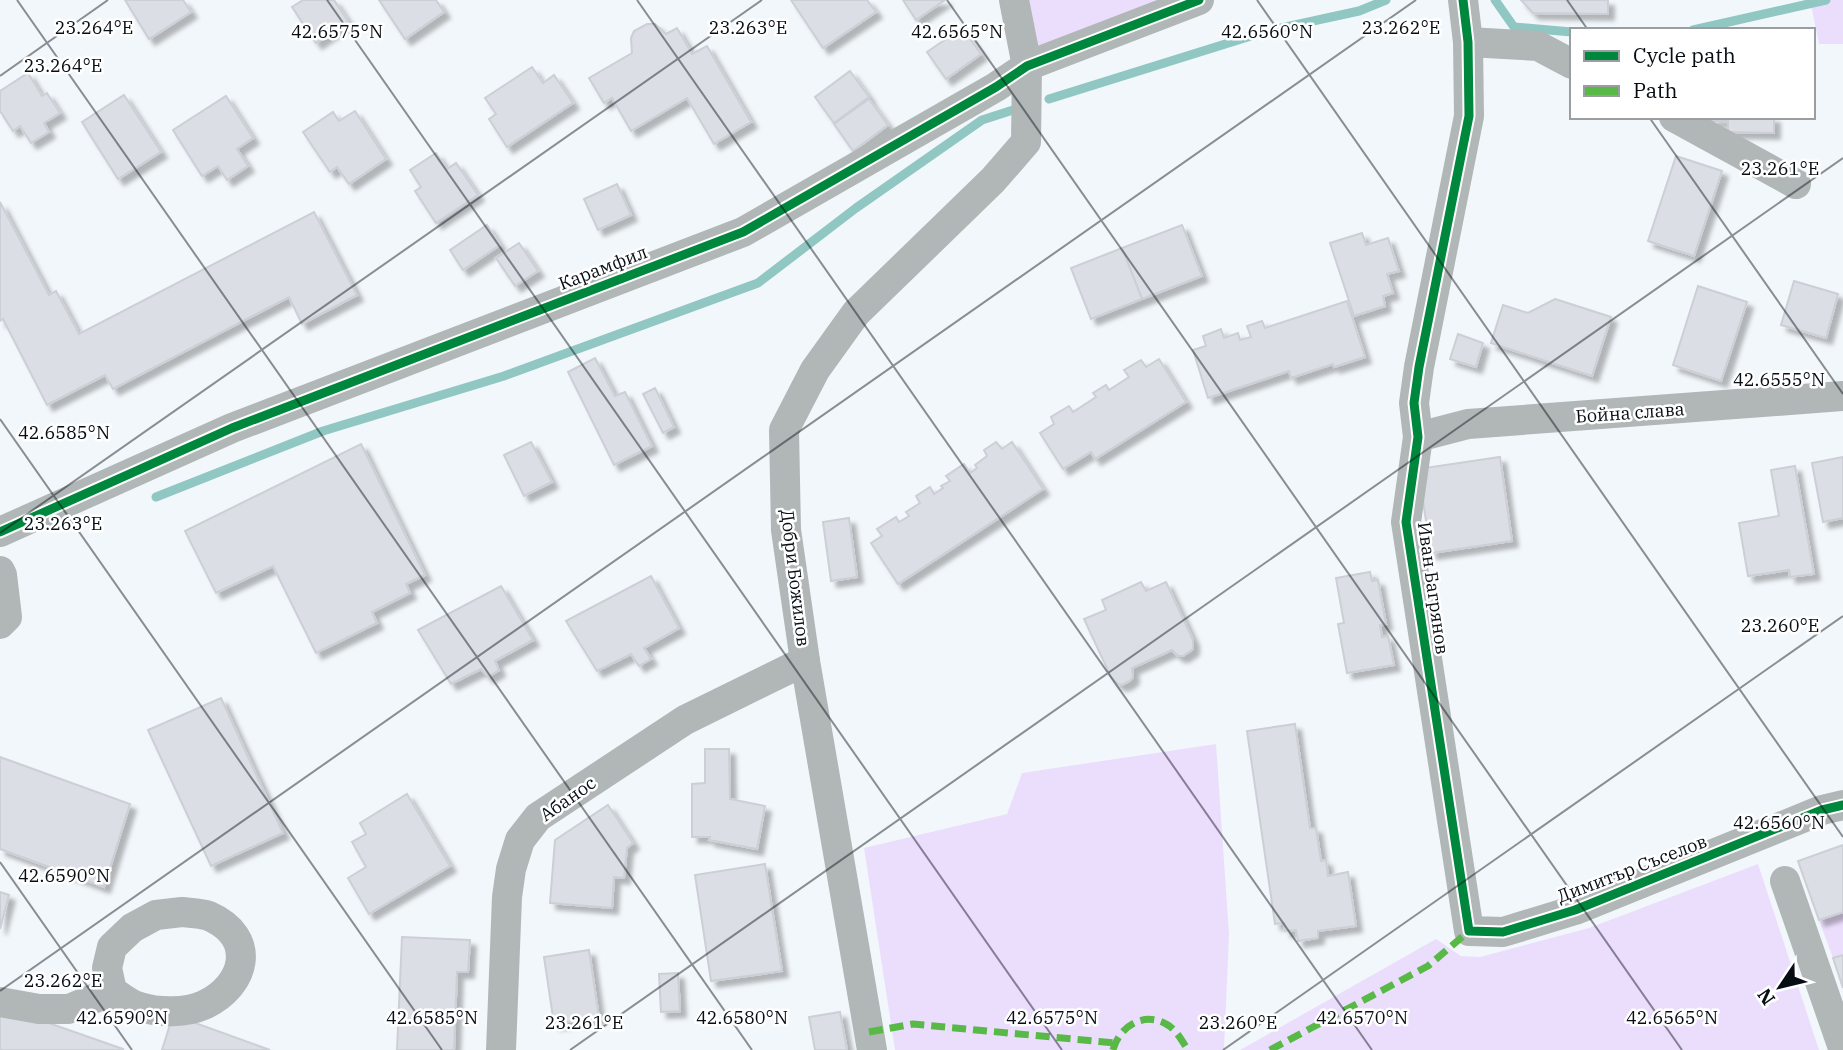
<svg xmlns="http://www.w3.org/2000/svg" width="1843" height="1050" font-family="'IBM Plex Serif',serif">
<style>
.green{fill:#ebdefd}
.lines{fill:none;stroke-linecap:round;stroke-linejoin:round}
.stream{stroke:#90c7c2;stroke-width:9}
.building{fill:#dbdee5;stroke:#cccfd6;stroke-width:2;filter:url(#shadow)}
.minor{stroke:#b1b6b7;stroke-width:30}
.quiet{stroke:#58b947;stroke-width:7;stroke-dasharray:14 7;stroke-linecap:butt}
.cycleway-casing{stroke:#fff;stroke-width:13}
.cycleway{stroke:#00873e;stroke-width:9}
.ticks{fill:none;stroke:#060d13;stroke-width:2;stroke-opacity:0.45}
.labels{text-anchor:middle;stroke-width:5;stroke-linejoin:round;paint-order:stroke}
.street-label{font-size:18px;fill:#060d13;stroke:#fff}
.ticks-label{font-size:18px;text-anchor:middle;fill:#060d13;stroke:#fff;stroke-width:5;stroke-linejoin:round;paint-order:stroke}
</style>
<defs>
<filter id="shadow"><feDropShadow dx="6" dy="6" stdDeviation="2" flood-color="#0004"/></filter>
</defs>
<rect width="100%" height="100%" fill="#f2f7fb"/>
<!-- green -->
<g class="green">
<path d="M1014 0H1199L1027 66Z"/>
<path d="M1810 0H1843V44H1819Z"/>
<path d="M1216 744 1229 934 1224 1050H895L864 848 1007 814 1022 773Z"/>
<path d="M1758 864 1819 1050H1240L1436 939 1461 956 1480 957 1589 928Z"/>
<path d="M1843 912V955L1833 958 1819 920Z"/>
</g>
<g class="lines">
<!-- stream -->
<g class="stream">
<path d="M1495 0 1514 27 1572 32"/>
<path d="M1693 30 1826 0"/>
<path d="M1049 99 1267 31 1359 11 1386 0"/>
<path d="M156 497 323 431 504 376 758 283 856 208 982 120 1013 110"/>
</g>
</g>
<!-- building -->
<g class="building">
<path d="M125 0H183L191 12 149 39Z"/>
<path d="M303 0H334L348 21 316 43 292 7Z"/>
<path d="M379 0H436L444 12 405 39Z"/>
<path d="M791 0H867L876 12 823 48Z"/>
<path d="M903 0H945L916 20Z"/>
<path d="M1521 0H1608V14L1533 13Z"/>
<path d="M647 24H655L666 34 677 28 692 54 707 46 751 122 714 144 687 98 631 131 612 98 604 103 589 78 632 53 631 38 634 31Z"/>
<path d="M962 28 981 54 946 79 927 52Z"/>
<path d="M532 67 543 83 554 75 573 103 507 147 489 119 496 114 485 98Z"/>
<path d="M850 71 869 97 834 123 815 97Z"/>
<path d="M28 73 42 96 47 93 60 113 44 123 49 132 31 143 20 126 13 131 0 111V91Z"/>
<path d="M124 95 161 152 118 179 82 122Z"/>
<path d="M226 96 253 138 237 149 248 166 227 180 218 166 202 176 173 130Z"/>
<path d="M869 99 888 125 853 151 834 124Z"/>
<path d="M355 111 386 159 349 184 337 167 330 172 303 132 333 112 339 121Z"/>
<path d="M1711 117H1774V133L1728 132V121H1711Z"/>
<path d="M436 153 447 169 456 163 478 195 436 223 415 191 421 187 410 170Z"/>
<path d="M1676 156 1722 171 1694 256 1648 241Z"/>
<path d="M617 184 631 215 598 230 584 199Z"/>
<path d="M0 202 49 295 56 291 79 334 314 212 357 295 302 324 289 297 113 389 105 375 47 405 3 319 0 321Z"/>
<path d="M487 225 500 245 463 270 450 250Z"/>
<path d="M1182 225 1202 276 1142 299 1122 248Z"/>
<path d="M1362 233 1366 245 1388 238 1399 271 1387 274 1393 293 1383 296 1385 306 1354 316 1330 243Z"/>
<path d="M519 243 538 271 515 286 496 258Z"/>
<path d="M1122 248 1142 299 1091 319 1071 268Z"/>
<path d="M1794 281 1838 294 1826 338 1781 325Z"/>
<path d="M1698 286 1747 302 1721 381 1673 365Z"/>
<path d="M1555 299 1611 317 1592 376 1491 343 1503 305 1528 313Z"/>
<path d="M1347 301 1365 357 1334 367 1333 364 1291 378 1289 371 1208 398 1193 350 1206 346 1203 336 1221 329 1224 338 1238 333 1240 340 1251 337 1247 326 1262 321 1265 328Z"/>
<path d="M1458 334 1483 343 1476 367 1450 359Z"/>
<path d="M595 358 615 396 625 392 652 446 614 465 568 372Z"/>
<path d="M1159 359 1186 402 1095 459 1091 452 1063 469 1040 433 1054 424 1051 417 1069 406 1073 412 1096 397 1093 393 1106 385 1109 390 1129 377 1124 370 1141 360 1146 367Z"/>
<path d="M655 388 674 427 663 433 643 394Z"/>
<path d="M531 442 552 482 524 496 504 455Z"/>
<path d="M996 442 1002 449 1012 442 1043 489 898 584 871 543 882 536 877 529 896 517 899 522 909 516 906 512 920 503 916 496 930 487 934 494 943 488 941 486 950 481 946 476 964 464 970 473 977 468 975 465 987 456 984 450Z"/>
<path d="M361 444 425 575 406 584 410 593 372 612 377 623 316 653 273 566 216 593 185 531Z"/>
<path d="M1500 457 1512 541 1431 553 1418 469Z"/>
<path d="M1843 457V518L1823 522 1812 463Z"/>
<path d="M1795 466 1814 574 1790 577 1789 570 1748 576 1739 523 1779 516 1771 470Z"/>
<path d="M849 518 857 577 831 581 823 522Z"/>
<path d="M1370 572 1372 581 1378 580 1386 624 1380 625 1382 637 1388 636 1394 665 1347 673 1338 624 1344 623 1336 578Z"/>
<path d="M651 576 679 628 644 648 651 659 639 666 631 654 597 671 566 621Z"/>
<path d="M1141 582 1146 591 1166 582 1193 640V649L1183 656H1178L1172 650 1132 668 1133 677 1130 681 1122 685 1118 684 1111 677 1084 619 1106 610 1102 600Z"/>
<path d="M501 586 533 640 495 661 499 670 488 677 481 669 451 684 418 630Z"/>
<path d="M221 698 283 833 211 866 148 730Z"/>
<path d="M1295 724 1310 828H1316L1321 861 1326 860 1328 876 1348 872 1356 926 1318 931V938L1298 941 1296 930 1285 931 1284 923 1275 924 1247 731Z"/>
<path d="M705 749H729L730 799 765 806 757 849 709 840 710 837H692V784L705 783Z"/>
<path d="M0 757 130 804 104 887 0 849Z"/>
<path d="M407 794 450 866 369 914 348 878 366 867 352 842 366 834 360 823Z"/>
<path d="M608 805 633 843 627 848 624 878 614 877 612 908 550 903 555 840Z"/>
<path d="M1843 845V912L1819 920 1798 861Z"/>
<path d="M765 864 782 971 711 981 695 875Z"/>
<path d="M0 892 9 895 0 929Z"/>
<path d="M402 937 470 940 468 972H457L454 1050H397Z"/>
<path d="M589 950 599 1018 554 1024 544 957Z"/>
<path d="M1843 955V988L1833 958Z"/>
<path d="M678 973 680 1011 661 1012 659 974Z"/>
<path d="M0 1006 123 1049V1050H0Z"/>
<path d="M840 1012 847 1050H815L809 1017Z"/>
<path d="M173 1015 270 1050H162Z"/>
</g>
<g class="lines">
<!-- minor -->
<g class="minor">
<path d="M1463 0 1468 42 1469 116 1419 367 1414 403 1418 437 1406 522 1469 931 1503 932 1575 910 1822 810 1843 805"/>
<path d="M1468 42 1538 46 1572 64"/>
<path d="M1674 117 1796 184"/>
<path d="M1418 437 1468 424 1843 396"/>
<path d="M0 532 232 428 743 232 996 87 1027 66 1199 0"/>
<path d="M0 571 2 575 7 617 0 624"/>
<path d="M1785 881 1843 1048"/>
<path d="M182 912C190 913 201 913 209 916 257 937 247 985 204 1005 186 1013 159 1013 140 1007 130 1005 120 996 112 991L107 968 112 947 132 928 156 915Z"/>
<path d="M0 1002 39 1009H69L112 991"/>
<path d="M501 1050 507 897 511 869 520 840 538 817 685 720 805 661"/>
<path d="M872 1050 805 661 786 530 784 430 815 370 856 313 993 180 1026 142 1027 66 1014 0"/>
</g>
<!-- quiet -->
<g class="quiet">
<path d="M869 1032 913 1024 1115 1043"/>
<path d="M1113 1050C1119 1027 1143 1011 1166 1024 1176 1029 1182 1041 1188 1050"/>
<path d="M1270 1050 1428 966 1469 931"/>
</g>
<defs>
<g id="cycleway">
<path d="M1463 0 1468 42 1469 116 1419 367 1414 403 1418 437 1406 522 1469 931 1503 932 1575 910 1822 810 1843 805"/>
<path d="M0 532 232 428 743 232 996 87 1027 66 1199 0"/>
</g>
</defs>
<!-- cycleway casing -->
<use href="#cycleway" class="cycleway-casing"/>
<!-- cycleway -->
<use href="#cycleway" class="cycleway"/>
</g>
<!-- ticks -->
<path class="ticks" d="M17 0 752 1050M327 0 1062 1050M637 0 1372 1050M947 0 1682 1050M1257 0 1843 837M1567 0 1588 30M0 76 108 0M1649 117 1843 394M0 419 442 1050M0 533 762 0M0 862 132 1050M0 991 1416 0M570 1050 1843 158M1223 1050 1843 616"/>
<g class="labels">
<!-- street labels -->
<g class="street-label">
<text transform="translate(603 268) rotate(-21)" y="6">Карамфил</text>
<text transform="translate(1630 413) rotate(-4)" y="6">Бойна слава</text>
<text transform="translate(795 578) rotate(83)" y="6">Добри Божилов</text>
<text transform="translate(1433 588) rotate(82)" y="6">Иван Багрянов</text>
<text transform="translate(568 799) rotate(-35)" y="6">Абанос</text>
<text transform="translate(1632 869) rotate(-21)" y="6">Димитър Съселов</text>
</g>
</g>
<g class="ticks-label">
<text x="748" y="34">23.263°E</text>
<text x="1401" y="34">23.262°E</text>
<text x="94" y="34">23.264°E</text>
<text x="337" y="38">42.6575°N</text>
<text x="957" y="38">42.6565°N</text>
<text x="1267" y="38">42.6560°N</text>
<text x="63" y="72">23.264°E</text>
<text x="1780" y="175">23.261°E</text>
<text x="1779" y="386">42.6555°N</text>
<text x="64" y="439">42.6585°N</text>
<text x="63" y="530">23.263°E</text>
<text x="1780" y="632">23.260°E</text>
<text x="1779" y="829">42.6560°N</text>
<text x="64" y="882">42.6590°N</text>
<text x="63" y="987">23.262°E</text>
<text x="122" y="1024">42.6590°N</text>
<text x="432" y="1024">42.6585°N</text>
<text x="742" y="1024">42.6580°N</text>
<text x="1052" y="1024">42.6575°N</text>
<text x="1362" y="1024">42.6570°N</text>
<text x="1672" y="1024">42.6565°N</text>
<text x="584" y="1029">23.261°E</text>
<text x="1238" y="1029">23.260°E</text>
</g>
<!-- legend -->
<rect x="1570" y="28" width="245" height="91" fill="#ffffff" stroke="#9b9ea1" stroke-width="2"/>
<rect x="1584" y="51" width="35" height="10" fill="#00873e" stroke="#9b9ea1" stroke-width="2"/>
<text x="1633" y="63" font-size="21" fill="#060d13">Cycle path</text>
<rect x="1584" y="86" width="35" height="10" fill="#58b947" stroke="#9b9ea1" stroke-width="2"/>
<text x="1633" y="98" font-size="21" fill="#060d13">Path</text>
<!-- north arrow -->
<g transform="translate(1780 987) rotate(235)" stroke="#ffffff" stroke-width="5" paint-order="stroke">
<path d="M0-5L12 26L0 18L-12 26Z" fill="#060d13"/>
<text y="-10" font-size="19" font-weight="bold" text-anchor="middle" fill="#060d13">N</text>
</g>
</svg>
